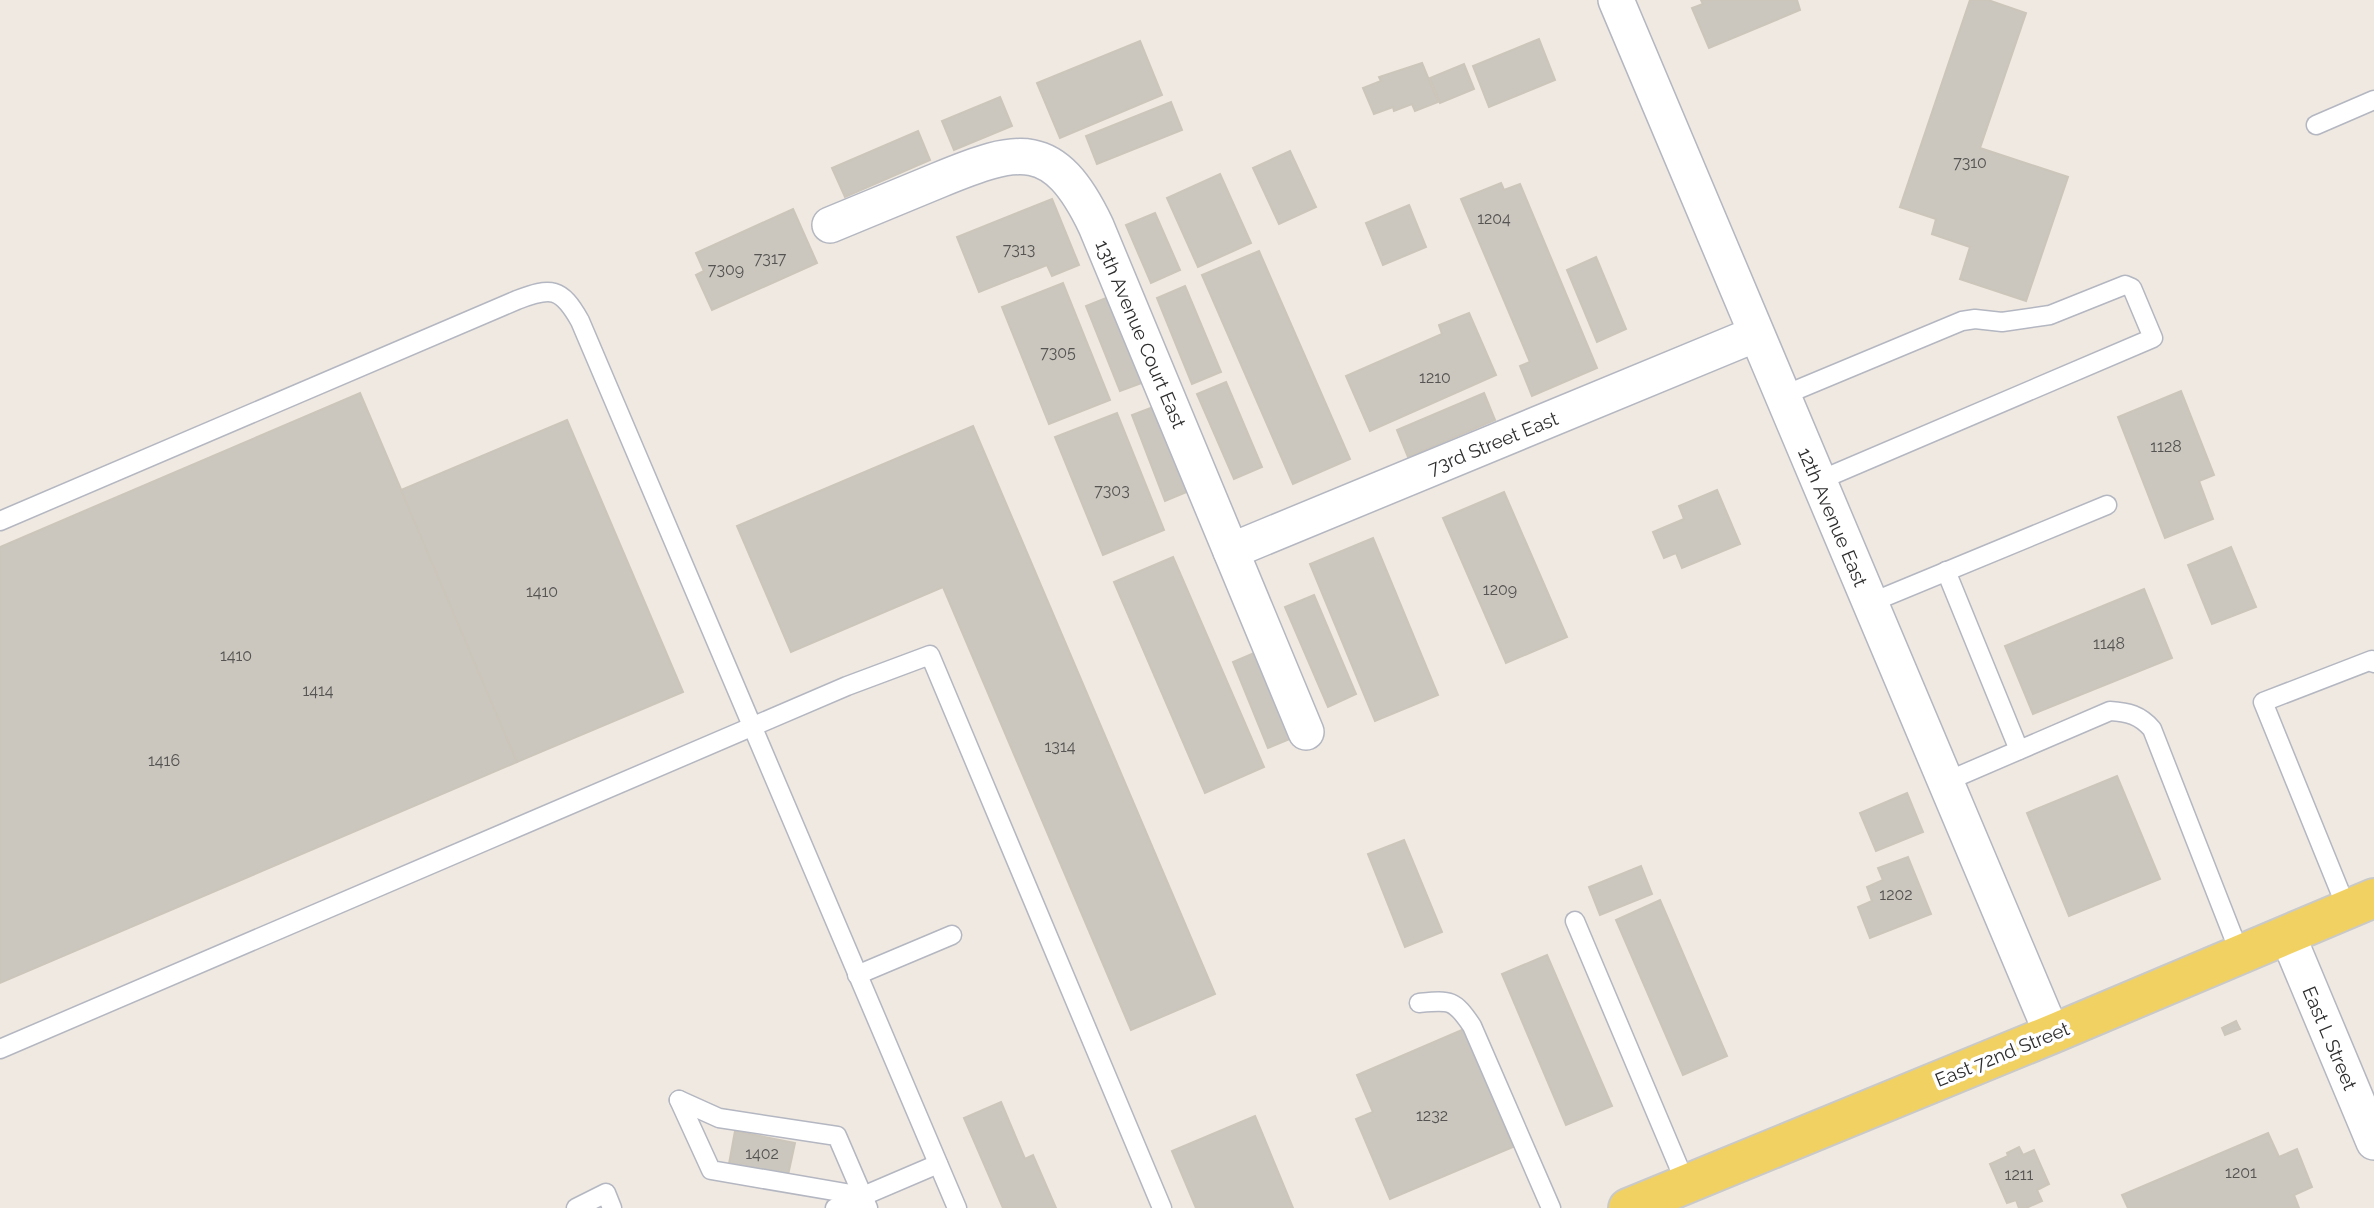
<svg xmlns="http://www.w3.org/2000/svg" width="2374" height="1208" font-family="Raleway,sans-serif">
<style>
.building{fill:#cbc7bf;stroke:#cbc5ba;stroke-width:2}
.lines{fill:none;stroke-linecap:round;stroke-linejoin:round}
.lane-casing{stroke:#b4b7c1;stroke-width:21}
.street-casing{stroke:#b4b7c1;stroke-width:38}
.primary-casing{stroke:#c9c9c9;stroke-width:42}
.lane{stroke:#fff;stroke-width:18}
.street{stroke:#fff;stroke-width:35}
.primary{stroke:#f2d163;stroke-width:38}
.labels{text-anchor:middle;stroke-width:7;stroke-linejoin:round;paint-order:stroke}
.number-label{font-size:16px;fill:#555452}
.street-label{font-size:19px;fill:#2e2e2e;stroke:#fff}
</style>
<rect width="100%" height="100%" fill="#efe9e1"/>
<!-- building -->
<g class="building">
<path d="M1701 0H1797L1800 10 1709 48 1692 8 1703 4Z"/>
<path d="M1970 0H1988L2026 13 1980 148 2068 177 2026 301 1960 279 1970 247 1932 234 1936 219 1900 207Z"/>
<path d="M1539 39 1555 80 1489 107 1473 66Z"/>
<path d="M1140 41 1162 95 1060 138 1037 83Z"/>
<path d="M1422 63 1438 102 1415 111 1412 104 1394 111 1393 107 1374 114 1363 88 1381 81 1379 77Z"/>
<path d="M1464 64 1474 89 1440 103 1430 78Z"/>
<path d="M1000 97 1012 126 954 150 942 121Z"/>
<path d="M1171 102 1182 130 1097 164 1086 136Z"/>
<path d="M918 131 930 160 845 197 832 168Z"/>
<path d="M1290 151 1316 207 1279 224 1253 168Z"/>
<path d="M1220 174 1251 243 1198 267 1167 198Z"/>
<path d="M1501 183 1504 190 1520 184 1597 368 1532 396 1520 366 1530 362 1461 199Z"/>
<path d="M1052 199 1079 265 1052 276 1047 265 979 292 957 237Z"/>
<path d="M1409 205 1426 247 1383 265 1366 223Z"/>
<path d="M793 209 817 263 712 310 696 275 704 271 696 253Z"/>
<path d="M1155 213 1180 270 1151 283 1126 225Z"/>
<path d="M1259 251 1350 459 1293 484 1202 275Z"/>
<path d="M1596 257 1626 329 1597 342 1567 270Z"/>
<path d="M1063 283 1110 400 1049 424 1002 307Z"/>
<path d="M1185 286 1221 372 1192 384 1157 298Z"/>
<path d="M1116 294 1150 380 1120 391 1086 306Z"/>
<path d="M1469 313 1496 375 1370 431 1346 376 1442 334 1439 325Z"/>
<path d="M1226 382 1262 467 1234 479 1197 394Z"/>
<path d="M2181 391 2214 475 2199 481 2213 519 2165 538 2118 417Z"/>
<path d="M360 393 517 762 0 983V547Z"/>
<path d="M1484 393 1495 420 1408 457 1397 430Z"/>
<path d="M1161 404 1194 489 1165 501 1132 415Z"/>
<path d="M1117 413 1164 530 1103 555 1055 437Z"/>
<path d="M567 420 683 692 517 762 401 490Z"/>
<path d="M973 426 1215 994 1131 1030 943 587 791 652 737 526Z"/>
<path d="M1717 490 1740 544 1682 568 1676 553 1664 558 1653 532 1684 519 1679 506Z"/>
<path d="M1504 492 1567 637 1506 663 1443 518Z"/>
<path d="M1373 538 1438 695 1375 721 1310 564Z"/>
<path d="M2231 547 2256 607 2212 624 2188 565Z"/>
<path d="M1173 557 1264 767 1205 793 1114 582Z"/>
<path d="M2144 589 2172 658 2033 714 2005 646Z"/>
<path d="M1314 595 1356 694 1328 707 1285 607Z"/>
<path d="M1261 650 1297 736 1268 748 1233 662Z"/>
<path d="M2117 776 2160 879 2069 916 2027 813Z"/>
<path d="M1907 793 1923 832 1876 851 1860 813Z"/>
<path d="M1404 840 1442 932 1405 947 1368 854Z"/>
<path d="M1908 857 1931 914 1870 938 1858 907 1872 901 1867 887 1883 880 1878 868Z"/>
<path d="M1641 866 1652 894 1600 915 1589 887Z"/>
<path d="M1660 900 1727 1056 1683 1075 1616 920Z"/>
<path d="M1547 955 1612 1106 1566 1125 1502 974Z"/>
<path d="M2236 1021 2239 1028 2227 1033 2224 1027Z"/>
<path d="M2236 1022 2240 1029 2225 1035 2222 1028Z"/>
<path d="M1464 1029 1513 1147 1390 1199 1356 1119 1373 1112 1357 1075Z"/>
<path d="M1001 1102 1025 1159 1033 1155 1056 1208H1003L964 1118Z"/>
<path d="M1255 1116 1293 1208H1196L1172 1151Z"/>
<path d="M735 1131 795 1143 788 1175 729 1164Z"/>
<path d="M2268 1133 2279 1157 2297 1149 2312 1187 2294 1195 2299 1208H2128L2122 1195Z"/>
<path d="M2019 1147 2023 1155 2034 1150 2049 1184 2037 1190 2042 1201 2026 1208H2019L2016 1200 2007 1203 1990 1164 2008 1156 2007 1153Z"/>
</g>
<g class="lines">
<defs>
<g id="lane">
<path d="M2316 125 2374 100"/>
<path d="M1782 396 1962 321 1975 319 2002 322 2050 315 2125 285 2132 288 2153 338 1818 481"/>
<path d="M0 521 517 300C551 287 561 287 580 321L957 1208"/>
<path d="M1946 571 2019 750"/>
<path d="M1870 603 2107 505"/>
<path d="M1945 782 2110 711C2128 712 2140 715 2152 729L2240 954"/>
<path d="M2347 909 2263 702 2372 660 2374 663"/>
<path d="M1575 921 1686 1184"/>
<path d="M857 975 952 935"/>
<path d="M1419 1003C1450 1000 1454 999 1472 1026L1551 1208"/>
<path d="M0 1049 847 686 930 655 1162 1208"/>
<path d="M679 1100 719 1118 837 1136 868 1208"/>
<path d="M679 1100 711 1170 863 1196"/>
<path d="M576 1208 606 1193 612 1208"/>
<path d="M835 1208 938 1164"/>
</g>
<g id="street">
<path d="M1616 0 2052 1034"/>
<path d="M830 225C866 210 903 195 939 180 1019 147 1054 138 1096 226L1306 732"/>
<path d="M1231 551 1756 334"/>
<path d="M2287 934 2374 1142"/>
</g>
<path id="primary" d="M1628 1208 2052 1034 2374 898"/>
</defs>
<!-- lane casing -->
<use href="#lane" class="lane-casing"/>
<!-- street casing -->
<use href="#street" class="street-casing"/>
<!-- primary casing -->
<use href="#primary" class="primary-casing"/>
<!-- lane -->
<use href="#lane" class="lane"/>
<!-- street -->
<use href="#street" class="street"/>
<!-- primary -->
<use href="#primary" class="primary"/>
</g>
<g class="labels">
<!-- number labels -->
<g class="number-label">
<text x="1970" y="168">7310</text>
<text x="1494" y="224">1204</text>
<text x="1019" y="255">7313</text>
<text x="770" y="264">7317</text>
<text x="726" y="275">7309</text>
<text x="1058" y="358">7305</text>
<text x="1435" y="383">1210</text>
<text x="2166" y="452">1128</text>
<text x="1112" y="496">7303</text>
<text x="1500" y="595">1209</text>
<text x="542" y="597">1410</text>
<text x="2109" y="649">1148</text>
<text x="236" y="661">1410</text>
<text x="318" y="696">1414</text>
<text x="1060" y="752">1314</text>
<text x="164" y="766">1416</text>
<text x="1896" y="900">1202</text>
<text x="1432" y="1121">1232</text>
<text x="762" y="1159">1402</text>
<text x="2241" y="1178">1201</text>
<text x="2019" y="1180">1211</text>
</g>
<!-- street labels -->
<g class="street-label">
<text transform="translate(1141 334) rotate(67)" y="7">13th Avenue Court East</text>
<text transform="translate(1493 443) rotate(-22)" y="7">73rd Street East</text>
<text transform="translate(1833 517) rotate(67)" y="7">12th Avenue East</text>
<text transform="translate(2330 1038) rotate(67)" y="7">East L Street</text>
<text transform="translate(2002 1054) rotate(-22)" y="7">East 72nd Street</text>
</g>
</g>
</svg>
